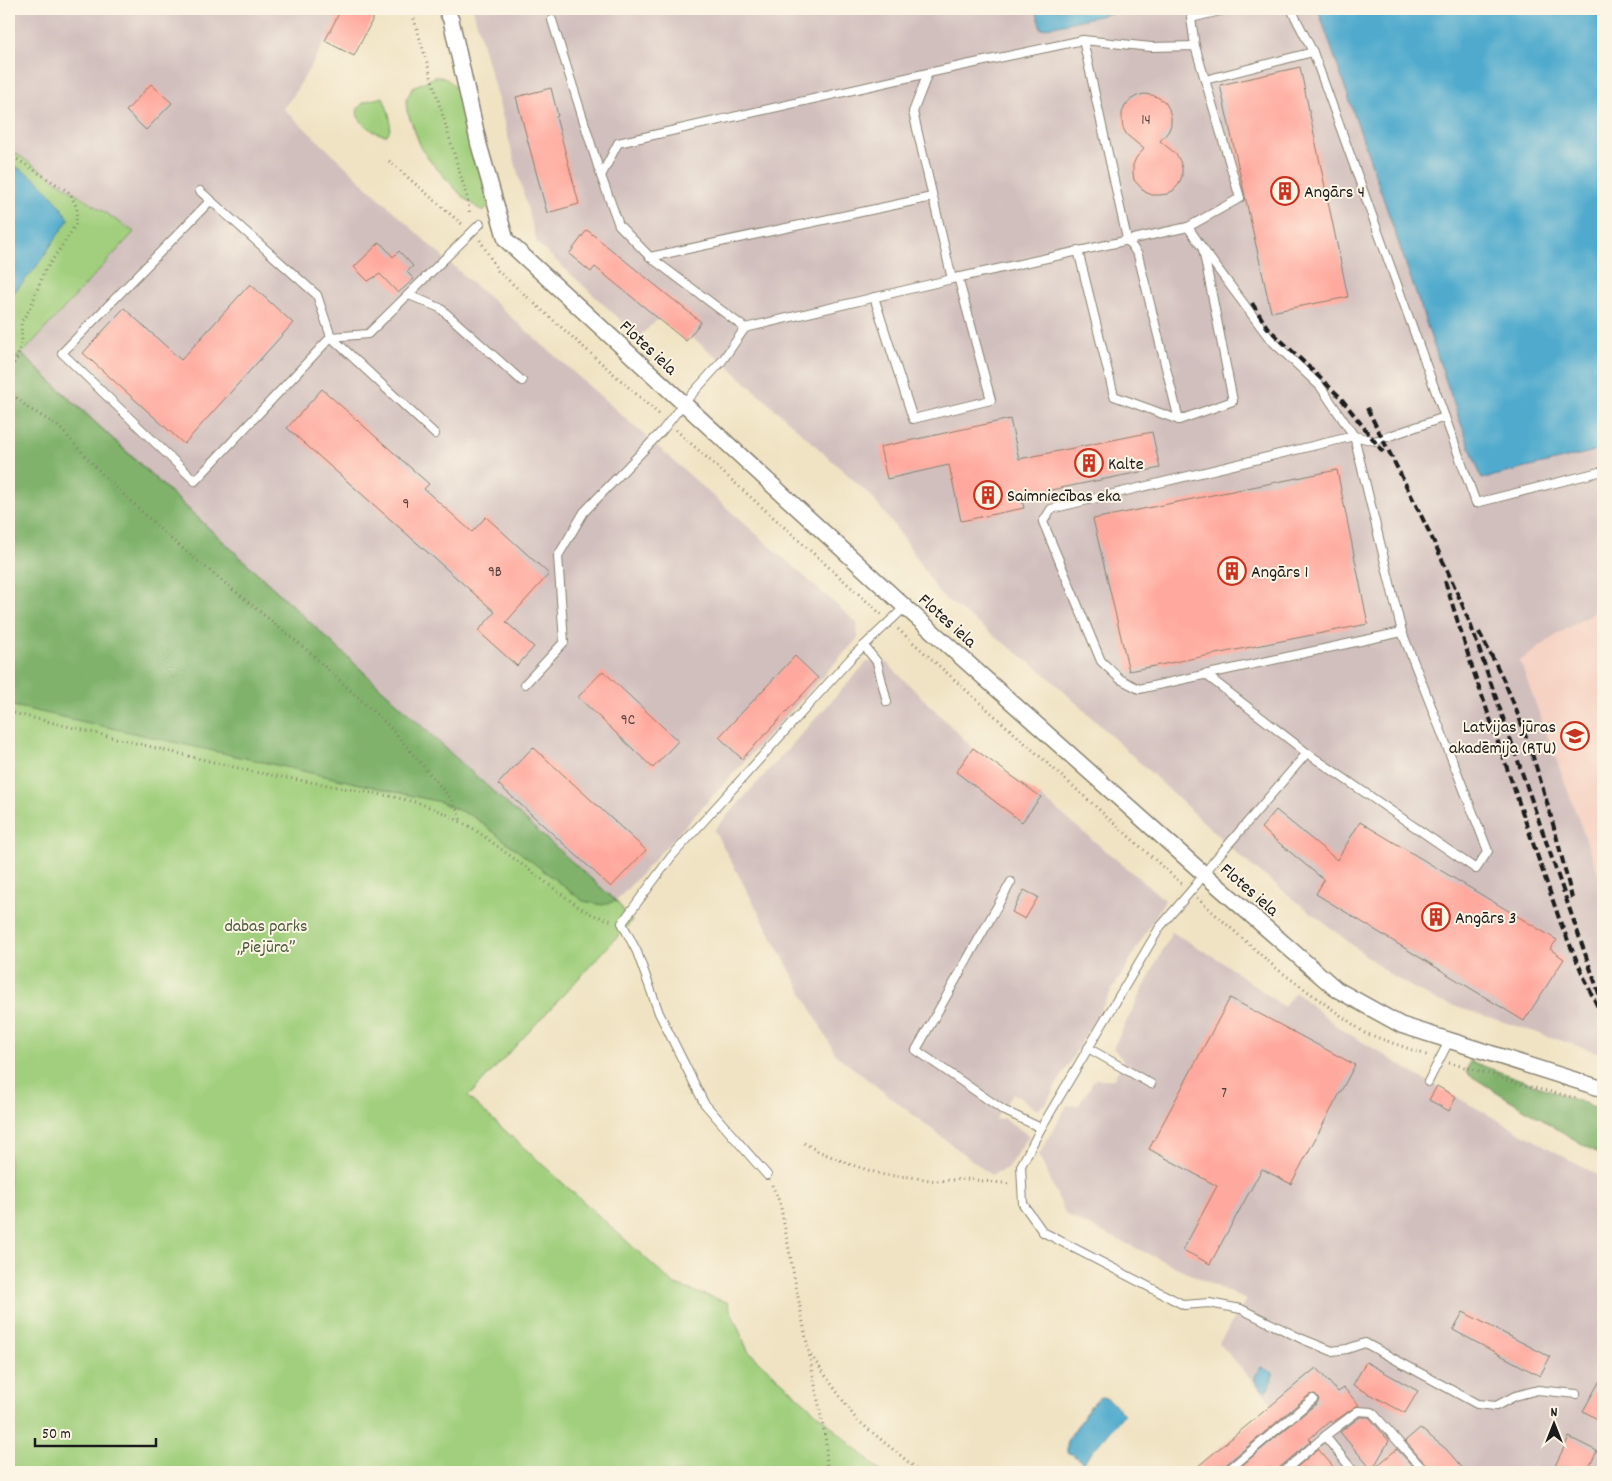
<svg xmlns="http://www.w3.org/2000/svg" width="1612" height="1481" font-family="Dekko,sans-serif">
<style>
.built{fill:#f6d2c3}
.industrial{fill:#d1bfbd}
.green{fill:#a1cf7d;stroke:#5e764c}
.forest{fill:#80b26c;stroke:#4e6744}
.water{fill:#4faacd;stroke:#366374}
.building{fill:#ffa89d}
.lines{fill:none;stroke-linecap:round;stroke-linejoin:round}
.lane-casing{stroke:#868070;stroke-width:10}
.street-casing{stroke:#868070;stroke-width:18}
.path{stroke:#868070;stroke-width:3;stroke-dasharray:1 4;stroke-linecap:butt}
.lane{stroke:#fff;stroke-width:8}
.street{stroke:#fff;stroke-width:15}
.rail{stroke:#1c1c1c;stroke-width:4;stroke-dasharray:8 4;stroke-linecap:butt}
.labels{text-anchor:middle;stroke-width:4;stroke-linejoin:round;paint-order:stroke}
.number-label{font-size:15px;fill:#553f3c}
.poi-label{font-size:18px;fill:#1c1c1c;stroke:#fcf5e5;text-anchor:start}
.street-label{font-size:18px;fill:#1c1c1c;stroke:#fcf5e5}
.park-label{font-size:18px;fill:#4b5b3e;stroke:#fcf5e5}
</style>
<rect width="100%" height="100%" fill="#fcf5e5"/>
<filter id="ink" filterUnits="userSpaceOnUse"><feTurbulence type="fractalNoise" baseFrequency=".02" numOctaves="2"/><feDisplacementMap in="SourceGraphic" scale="10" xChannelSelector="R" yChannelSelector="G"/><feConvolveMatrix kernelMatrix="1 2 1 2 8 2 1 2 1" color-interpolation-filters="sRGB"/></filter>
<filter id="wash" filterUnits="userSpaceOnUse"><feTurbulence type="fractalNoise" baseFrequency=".0096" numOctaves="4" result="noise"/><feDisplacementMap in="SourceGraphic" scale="20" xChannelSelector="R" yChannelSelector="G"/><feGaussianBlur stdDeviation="1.12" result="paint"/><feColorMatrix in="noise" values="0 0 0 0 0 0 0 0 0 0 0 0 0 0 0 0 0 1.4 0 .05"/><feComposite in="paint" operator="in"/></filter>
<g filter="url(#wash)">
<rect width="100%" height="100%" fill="#f0e3c3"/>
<!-- built -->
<path class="built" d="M1603 607V886L1520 660 1555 636Z"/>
<!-- industrial -->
<g class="industrial">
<path d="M9 9H378L354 56 325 42 293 96 283 108 434 249 857 623 858 638 616 901 468 769 21 354 134 232 9 149Z"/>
<path d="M473 9H1036L1041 29 1129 9H1318L1407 270 1482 479 1603 449V607L1555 636 1520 661 1603 886V1054L1435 1000 1392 976 1244 860 1045 674 940 595 905 540 871 496 722 361 690 336 687 342 659 318 639 337 537 243Z"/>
<path d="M867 662H886L973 748 1041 797 1165 900 1046 1103 1037 1110 1013 1093 995 1120 1004 1118 1029 1136 1007 1168 991 1175 836 1055 714 830Z"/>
<path d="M1172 932 1221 961 1284 1007 1295 992 1338 1027 1418 1076 1603 1178V1472H1191L1273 1404 1219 1343 1246 1300 1066 1215 1039 1155 1067 1105 1078 1106 1095 1079H1114L1123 1060 1113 1048Z"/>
</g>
<!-- green -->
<g class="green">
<path d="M435 77C446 76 452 82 457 91L488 196 489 204 483 212 462 196 430 161 422 150 407 111 406 100 413 87Z"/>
<path d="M383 97C387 109 395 123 387 135 376 136 347 117 361 105 365 100 377 99 383 97Z"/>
<path d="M9 149 134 232 22 354 468 769 616 901 632 921 468 1097 675 1285 727 1302 748 1351 882 1472H9Z"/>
</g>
<!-- forest -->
<g class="forest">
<path d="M21 354 468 769 616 901 602 905 583 901 474 817 440 802 9 705V361Z"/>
<path d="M1470 1061 1603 1110V1157L1466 1073Z"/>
</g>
<!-- water -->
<g class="water">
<path d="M1036 9H1129L1041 29Z"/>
<path d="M1318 9H1603V449L1482 479 1458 416Z"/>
<path d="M9 162 37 180 52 195 69 219 34 270 9 298Z"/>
<path d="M1261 1367 1273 1373V1379L1267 1391H1264L1255 1382V1376Z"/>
<path d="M1100 1397C1115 1399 1113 1406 1124 1414L1083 1463 1072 1454 1067 1453V1441L1091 1405Z"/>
</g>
<g id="blocks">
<!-- building -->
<g class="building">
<path d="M341 9H378L354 56 325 41Z"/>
<path d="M1300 67 1348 297 1271 312 1220 85Z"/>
<path d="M151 84 172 103 146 130 126 111Z"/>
<path d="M551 88 558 116 556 117 579 204 547 213 516 97Z"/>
<path d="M1144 94 1152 95 1159 98 1165 102 1169 109 1171 117V125L1168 132 1160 141 1176 154 1180 161 1182 168V176L1179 184 1174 190 1167 194 1160 195H1152L1145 192 1134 180 1133 173V165L1136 158 1144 149 1127 135 1123 128 1122 121V113L1125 106 1130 100 1137 96Z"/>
<path d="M587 230 701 322 686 341 595 267 591 272 569 254Z"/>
<path d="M380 242 393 257 399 251 413 266 407 272 414 279 398 293 380 274 368 281 354 267Z"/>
<path d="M250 284 293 323 184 444 83 353 124 308 181 360Z"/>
<path d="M322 389 429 484 424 489 472 532 486 517 549 574 506 622 534 647 517 666 478 631 495 612 287 428Z"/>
<path d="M1010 419 1019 459 1152 432 1160 468 1021 496 1024 508 961 521 949 465 887 479 880 447Z"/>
<path d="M1337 470 1368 624 1129 671 1093 519Z"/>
<path d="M795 656 818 678 742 759 719 737Z"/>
<path d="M603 671 678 741 653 768 578 697Z"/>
<path d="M533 747 646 850 611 887 498 784Z"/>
<path d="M973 748 1041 797 1022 822 956 772Z"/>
<path d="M1276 810 1337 860 1360 822 1557 940 1550 949 1564 959 1524 1021 1316 894 1324 880 1261 828Z"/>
<path d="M1024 890 1038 897 1025 919 1012 912Z"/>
<path d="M1230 998 1355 1065 1291 1184 1262 1169 1210 1264 1183 1250 1217 1186 1149 1149Z"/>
<path d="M1437 1086 1456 1097 1449 1111 1429 1100Z"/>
<path d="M1463 1312 1550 1357 1540 1376 1453 1330Z"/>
<path d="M1366 1362 1418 1391 1405 1413 1353 1385Z"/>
<path d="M1316 1368 1338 1392 1344 1388 1359 1405 1355 1407 1332 1423 1330 1421 1309 1439 1311 1441 1279 1468 1277 1472H1234L1317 1403 1319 1399 1315 1394 1309 1395 1222 1468 1220 1472H1191Z"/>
<path d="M1603 1375V1422L1583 1411Z"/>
<path d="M1360 1417H1369L1389 1441 1372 1470 1397 1449 1418 1472H1370L1372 1470 1340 1432Z"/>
<path d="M1420 1428 1446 1449 1466 1472H1430L1429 1468 1405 1441Z"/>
<path d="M1569 1437 1597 1451 1587 1472H1552Z"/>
<path d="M1318 1449 1338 1472H1291Z"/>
</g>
</g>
</g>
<g filter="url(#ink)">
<use href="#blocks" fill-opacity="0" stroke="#868070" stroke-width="1"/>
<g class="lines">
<defs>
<g id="lane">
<path d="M552 20 601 176"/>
<path d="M1083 40 1127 239 1138 255 1179 420"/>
<path d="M1195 46 1191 18 1228 9"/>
<path d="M1313 52 1476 503 1603 471"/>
<path d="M1205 80 1313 52 1291 9"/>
<path d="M200 191 317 295 331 337 435 434"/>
<path d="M211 200 62 353 195 481 331 337 368 334 480 224"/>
<path d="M1203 249 1270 339 1320 386 1354 436 1402 632 1139 689 1120 679 1101 661 1043 522 1051 509 1354 436 1375 441 1445 417"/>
<path d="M1078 250 1114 396 1179 420 1233 401 1203 249 1188 227"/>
<path d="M650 257 932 197"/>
<path d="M409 295 440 308 522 381"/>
<path d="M874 297 913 419 991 400 958 277"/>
<path d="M745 328 650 257 619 225 601 176 618 143 928 73"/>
<path d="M1402 632 1488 851 1476 869 1307 753 1214 861 1196 885 1160 927 1041 1128 1021 1166 1023 1204 1043 1232 1184 1305 1209 1303 1241 1309 1302 1339 1332 1351 1347 1349 1365 1343 1477 1404 1496 1406 1515 1396 1538 1390 1576 1394"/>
<path d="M864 646 877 662 887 702"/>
<path d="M1205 674 1307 753"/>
<path d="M525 684 564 642 558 556 584 512 662 431 683 404 722 361 745 328 952 279 913 112 928 73 1083 40 1151 47 1195 46 1240 198 1188 227 952 279"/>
<path d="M1011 882 916 1050 1003 1110 1041 1128"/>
<path d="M1088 1048 1151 1084"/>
<path d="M1428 1082 1449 1041"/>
<path d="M767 1175 704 1103 659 1013 637 952 622 923 671 857 852 657 905 607"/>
<path d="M1325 1436 1354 1472"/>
<path d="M1226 1472 1313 1399"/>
<path d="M1283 1472 1325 1436 1358 1411 1372 1412 1425 1472"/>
</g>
<path id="street" d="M446 9 451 20 479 145 506 240 905 607 1204 874 1336 989 1401 1025 1603 1089"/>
</defs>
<!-- lane casing -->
<use href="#lane" class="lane-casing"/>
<!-- street casing -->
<use href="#street" class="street-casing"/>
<!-- path -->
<g class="path">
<path d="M411 9 467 197 470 215"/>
<path d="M9 154 70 193 77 208 76 223 70 234 44 272 30 309 21 322 22 341 17 358 9 372"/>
<path d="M389 161 464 226"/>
<path d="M480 240 498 271 661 416"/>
<path d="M9 391 28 408 57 425 103 475 171 539 308 651 388 725 451 799 457 810 461 821"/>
<path d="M676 430 882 615"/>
<path d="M898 629 1183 885"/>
<path d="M9 712 254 772 394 797 419 803 446 814 474 829 579 907 593 915 613 921"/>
<path d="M1197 898 1277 969 1365 1033 1429 1056"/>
<path d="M1449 1063 1483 1072 1518 1084 1576 1098"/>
<path d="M804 1143 818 1151 849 1164 884 1175 911 1177 936 1181 966 1179 1011 1184"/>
<path d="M772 1185 780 1203 826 1442 827 1472"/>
<path d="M811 1355 856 1419 912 1465 918 1472"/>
</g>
<!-- lane -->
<use href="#lane" class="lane"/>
<!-- street -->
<use href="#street" class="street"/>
<!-- rail -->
<g class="rail">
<path d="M1252 303 1267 327 1340 397 1383 452"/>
<path d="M1367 408C1403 480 1441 551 1471 626L1603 1005"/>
<path d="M1445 581 1471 664 1561 924 1586 982 1603 1018"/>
<path d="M1479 632C1488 649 1497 666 1505 683 1535 752 1554 825 1572 898"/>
</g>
</g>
</g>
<!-- icons -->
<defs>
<symbol id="building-ring" viewBox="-11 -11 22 22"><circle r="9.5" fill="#fcf5e5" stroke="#c8321e" stroke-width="1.5"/><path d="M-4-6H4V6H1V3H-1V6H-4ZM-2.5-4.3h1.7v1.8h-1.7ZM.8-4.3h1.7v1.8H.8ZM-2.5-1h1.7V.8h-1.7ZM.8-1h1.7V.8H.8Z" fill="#c8321e"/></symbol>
<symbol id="university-ring" viewBox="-11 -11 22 22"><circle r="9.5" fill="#fcf5e5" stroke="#c8321e" stroke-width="1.5"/><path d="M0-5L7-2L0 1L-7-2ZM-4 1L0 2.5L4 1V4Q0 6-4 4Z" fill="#c8321e"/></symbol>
</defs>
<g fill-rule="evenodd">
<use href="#building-ring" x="1269" y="175" width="32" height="32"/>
<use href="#building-ring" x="1073" y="447" width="32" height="32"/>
<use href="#building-ring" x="972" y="479" width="32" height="32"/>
<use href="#building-ring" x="1216" y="555" width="32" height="32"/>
<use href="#university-ring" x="1559" y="720" width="32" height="32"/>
<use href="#building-ring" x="1420" y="901" width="32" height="32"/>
</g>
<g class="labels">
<!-- number labels -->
<g class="number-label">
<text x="1146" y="124">14</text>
<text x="406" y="508">9</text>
<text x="495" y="576">9B</text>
<text x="628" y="724">9C</text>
<text x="1224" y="1097">7</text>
</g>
<!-- poi labels -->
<g class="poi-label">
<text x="1304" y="197">Angārs 4</text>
<text x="1108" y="469">Kalte</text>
<text x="1007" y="501">Saimniecības eka</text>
<text x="1251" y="577">Angārs 1</text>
<text x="1556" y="732" text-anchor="end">Latvijas jūras<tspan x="1556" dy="21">akadēmija (RTU)</tspan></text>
<text x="1455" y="923">Angārs 3</text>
</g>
<!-- street labels -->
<g class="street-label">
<text transform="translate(649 347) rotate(43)" y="6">Flotes iela</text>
<text transform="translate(948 620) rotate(42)" y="6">Flotes iela</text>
<text transform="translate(1250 889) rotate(41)" y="6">Flotes iela</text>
</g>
<!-- park labels -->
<g class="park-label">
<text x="266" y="931">dabas parks<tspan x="266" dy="21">„Piejūra”</tspan></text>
</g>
</g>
<!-- margin -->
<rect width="1612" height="1481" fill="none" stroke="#fcf5e5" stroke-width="30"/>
<!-- north arrow -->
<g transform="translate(1554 1424)" stroke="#fcf5e5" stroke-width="4" paint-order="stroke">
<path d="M0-4L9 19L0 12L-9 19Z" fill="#1c1c1c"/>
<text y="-8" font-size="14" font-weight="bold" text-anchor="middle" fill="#1c1c1c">N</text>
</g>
<!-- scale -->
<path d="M35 1438v8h121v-8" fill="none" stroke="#1c1c1c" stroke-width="2.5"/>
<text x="42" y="1438" font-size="15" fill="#1c1c1c" stroke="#fcf5e5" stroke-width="4" paint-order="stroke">50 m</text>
</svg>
